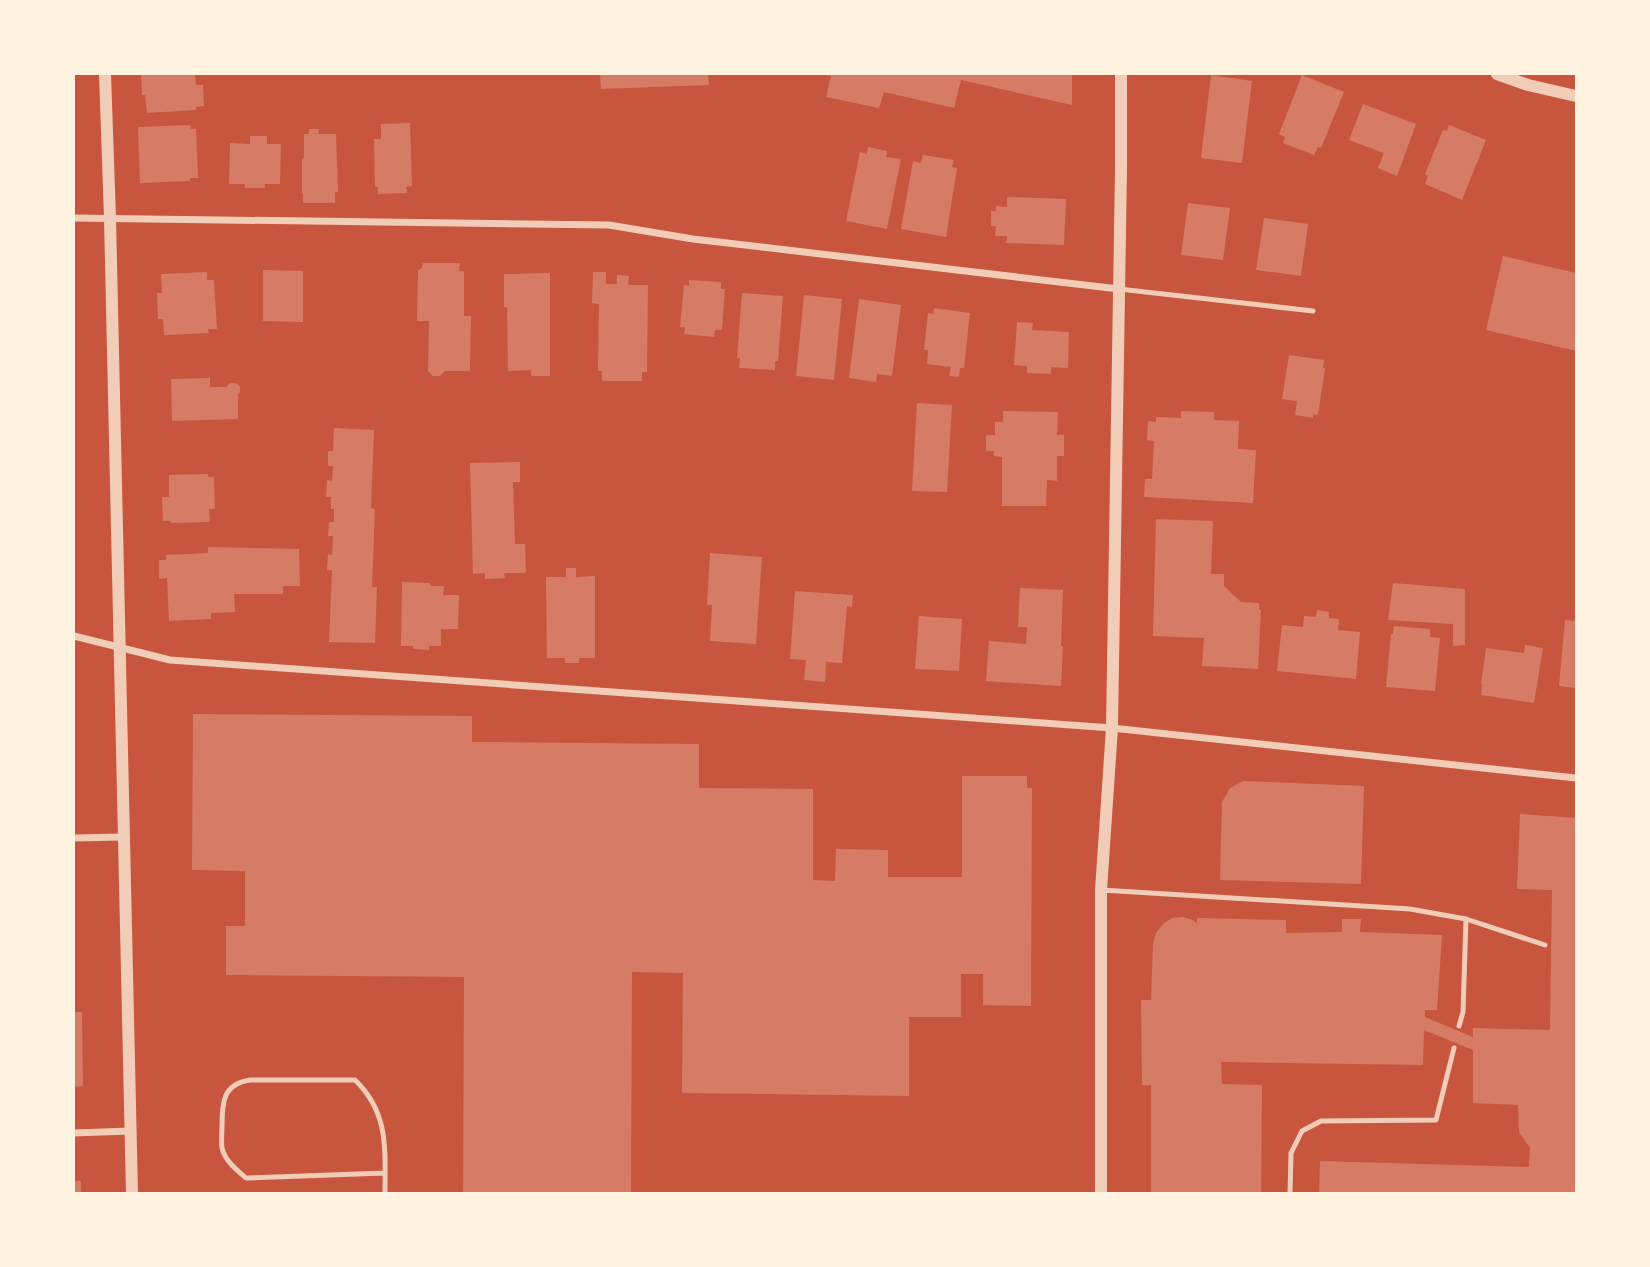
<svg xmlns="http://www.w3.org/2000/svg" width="1650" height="1267" font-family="'PT Sans Narrow',sans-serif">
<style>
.building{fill:#d67c66}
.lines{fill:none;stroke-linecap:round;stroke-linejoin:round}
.service{stroke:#f1ccb7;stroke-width:5}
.minor{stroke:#f1ccb7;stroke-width:7}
.tertiary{stroke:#f1ccb7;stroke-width:12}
</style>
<rect width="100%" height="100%" fill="#c8553d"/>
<!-- building -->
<g class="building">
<path d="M141 74H195L196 85H203L204 106 196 107V110L147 113 145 95H142Z"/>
<path d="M600 74H708L709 85 601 89Z"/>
<path d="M825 75 1070 74H1072V105L961 80 954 108 884 92 879 108 826 97 831 76Z"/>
<path d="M1211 75 1252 81 1242 163 1201 158Z"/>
<path d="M1302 75 1344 92 1321 148 1318 147 1314 155 1283 143 1285 137 1279 134Z"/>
<path d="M1363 104 1416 124 1397 176 1378 168 1384 153 1349 140Z"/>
<path d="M410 123 412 186 406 187 407 193 378 194V187H375L374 139H381V124Z"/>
<path d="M190 125 191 129H196L198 178H190V181L140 183 138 127Z"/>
<path d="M1449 125 1486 140 1462 200 1425 184 1428 176 1425 174 1443 130 1447 131Z"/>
<path d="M309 129H319L318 134H336L338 192H335V203H303V193H302V158H304V134H309Z"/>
<path d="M250 136H267V144H281L280 184H265V188H245V184H229L230 143 250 144Z"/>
<path d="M868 147 887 151 886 157 901 159 887 229 846 221 860 152 867 154Z"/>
<path d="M923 155 954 160 952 167 957 168 946 237 901 229 913 161 921 163Z"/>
<path d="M1007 197 1066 199 1064 245 1006 243 1007 236H995L996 226H991V211H996V206L1007 207Z"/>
<path d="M1188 203 1230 208 1223 260 1181 255Z"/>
<path d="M1264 218 1308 224 1301 276 1256 270Z"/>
<path d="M1503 256 1576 273V351L1486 330Z"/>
<path d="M423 263H460L459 271H464V316H471L470 371H445L440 376H433L428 371 429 321H417L418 270 422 268Z"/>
<path d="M263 270 303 271V322L263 321Z"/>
<path d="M207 272V280H214L217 329H208L209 333 164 335 163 319H158L157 293H162L161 274Z"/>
<path d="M593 272H606V284H617V275L629 276 628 285H648L647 372H642V381H602V371H598L599 304 592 303Z"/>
<path d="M550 273V376H531V370L508 371 507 307H504V274Z"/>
<path d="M689 280 721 282V289H725L722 330H715L714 337 684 334 685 327H680L684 285 689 286Z"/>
<path d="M742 293 783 296 778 361H775V370L739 368 740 358H737Z"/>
<path d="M804 295 842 299 834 380 796 376Z"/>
<path d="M859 299 901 305 892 376 877 374 876 382 849 378Z"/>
<path d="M934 308 970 313 964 368H960L959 377 949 376 951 367 927 364 928 350H924L928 313 933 314Z"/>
<path d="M1017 322 1033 323 1032 330 1069 332 1068 368 1051 367V374L1027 373V366L1014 365Z"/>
<path d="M1289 355 1324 360 1323 368H1325L1318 415 1313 414V418L1295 415 1297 401 1282 399Z"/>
<path d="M210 378V387H226L230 383H236L240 387V392L238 395V419L172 421 171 379Z"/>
<path d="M917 403 952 405 947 492 912 491Z"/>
<path d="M1003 411 1058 412 1057 435H1064V456H1057V481L1047 480 1046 506H1002V457L994 456V451H986V435H995V422H1003Z"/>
<path d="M1181 411 1214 412V420L1239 421 1238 449 1256 450 1253 503 1144 497 1145 479H1152L1154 441 1147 440 1148 421 1156 422V417L1181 418Z"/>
<path d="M334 428 374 430 371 508 375 509 372 587H377L375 643 329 642 332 570H327L328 554 332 555 333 536H328L329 522H334V509H331V497H326L327 480 332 481 333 466H328V451H333Z"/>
<path d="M520 462V482H513L515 544H525L526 573H504L505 578 485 579V573L473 574 470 463Z"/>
<path d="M208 474V477H214L215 509H209L210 522 171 523V521H163L162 497H169V475Z"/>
<path d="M1156 519 1213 521 1211 574H1224V586L1241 602 1259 603V610H1261L1258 669 1202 666 1204 638 1153 636Z"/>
<path d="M208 547 299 549 300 586H283V594H234L235 612 211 613V619L169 621 167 578 159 579V560H166V555L208 553Z"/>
<path d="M710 553 762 557 756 644 710 641 712 605H707Z"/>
<path d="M566 568H576V577L595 576V658H579V663H565V658H547L546 577H566Z"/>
<path d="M402 582 430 583V586H444L443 595H459L458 629H441V646H429V650L413 649V646H401Z"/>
<path d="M1393 583 1465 589V645L1453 646V624L1388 620Z"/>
<path d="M1020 588 1063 590 1061 646H1063L1061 686 986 681 989 641 1026 644 1027 627H1018Z"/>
<path d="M795 591 853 595 852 607 847 606 842 663 826 662 825 682 804 680 806 660 790 659Z"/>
<path d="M1317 610 1329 612V618L1339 619 1338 630 1360 632 1356 679 1277 671 1282 625 1303 627 1304 616 1316 617Z"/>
<path d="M919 616 962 619 959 671 915 669Z"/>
<path d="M1565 620 1576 621V688L1559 686Z"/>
<path d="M1394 626 1430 629V637L1440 638 1435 691 1386 687 1391 634H1393Z"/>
<path d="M1525 645 1543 648 1534 703 1481 695 1482 685 1481 684 1486 648 1524 653Z"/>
<path d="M193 714 472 716V742L699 744V788L813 789V880L835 881 836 849 888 850V877H962V776H1027V788H1032L1031 1006 983 1005V974H961V1017H909V1096L682 1093 683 973 632 972 631 1194H463L464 977 226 975V926H245V871L192 870Z"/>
<path d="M1243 781 1364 786 1361 884 1220 880 1222 802 1230 788Z"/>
<path d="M1520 814 1576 818V1194H1319L1320 1161 1529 1167 1530 1148 1519 1132 1518 1105 1473 1103V1050L1424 1030 1423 1065 1221 1062 1222 1084 1262 1085 1261 1194H1151V1085H1142L1141 1000H1151L1153 943 1156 933 1163 924 1172 918 1183 917 1193 920 1197 923V918L1286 920V933L1342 932V919H1361L1360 932 1442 935 1437 1010H1425V1017L1473 1037V1028L1550 1030 1552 890 1517 889Z"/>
<path d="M74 1012H82L83 1086 74 1087Z"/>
<rect x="74" y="1181" width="7" height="13"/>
</g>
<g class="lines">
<!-- service -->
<g class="service">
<path d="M1119 289 1313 311"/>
<path d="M1102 890 1410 909 1466 919 1463 1012 1459 1026"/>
<path d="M1466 919 1545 945"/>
<path d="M385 1194C385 1148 389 1113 355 1080H250C223 1084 222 1102 222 1126 222 1133 221 1141 222 1148 225 1161 237 1170 246 1178L385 1173"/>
<path d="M1290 1194 1291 1153 1302 1131 1321 1121 1436 1120 1454 1048"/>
</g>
<!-- minor -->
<g class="minor">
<path d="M74 218 609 225 693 239 1119 289"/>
<path d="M74 636 170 660 1112 728 1576 778"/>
<path d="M74 838 123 837"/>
<path d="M74 1133 130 1131"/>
</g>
<!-- tertiary -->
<g class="tertiary">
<path d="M105 74 110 218 132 1194"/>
<path d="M1497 74 1528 85 1576 96"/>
<path d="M1101 1194V890L1112 728 1121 170V74"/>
</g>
</g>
<!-- border -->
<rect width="1650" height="1267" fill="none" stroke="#fff3e0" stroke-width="150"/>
</svg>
